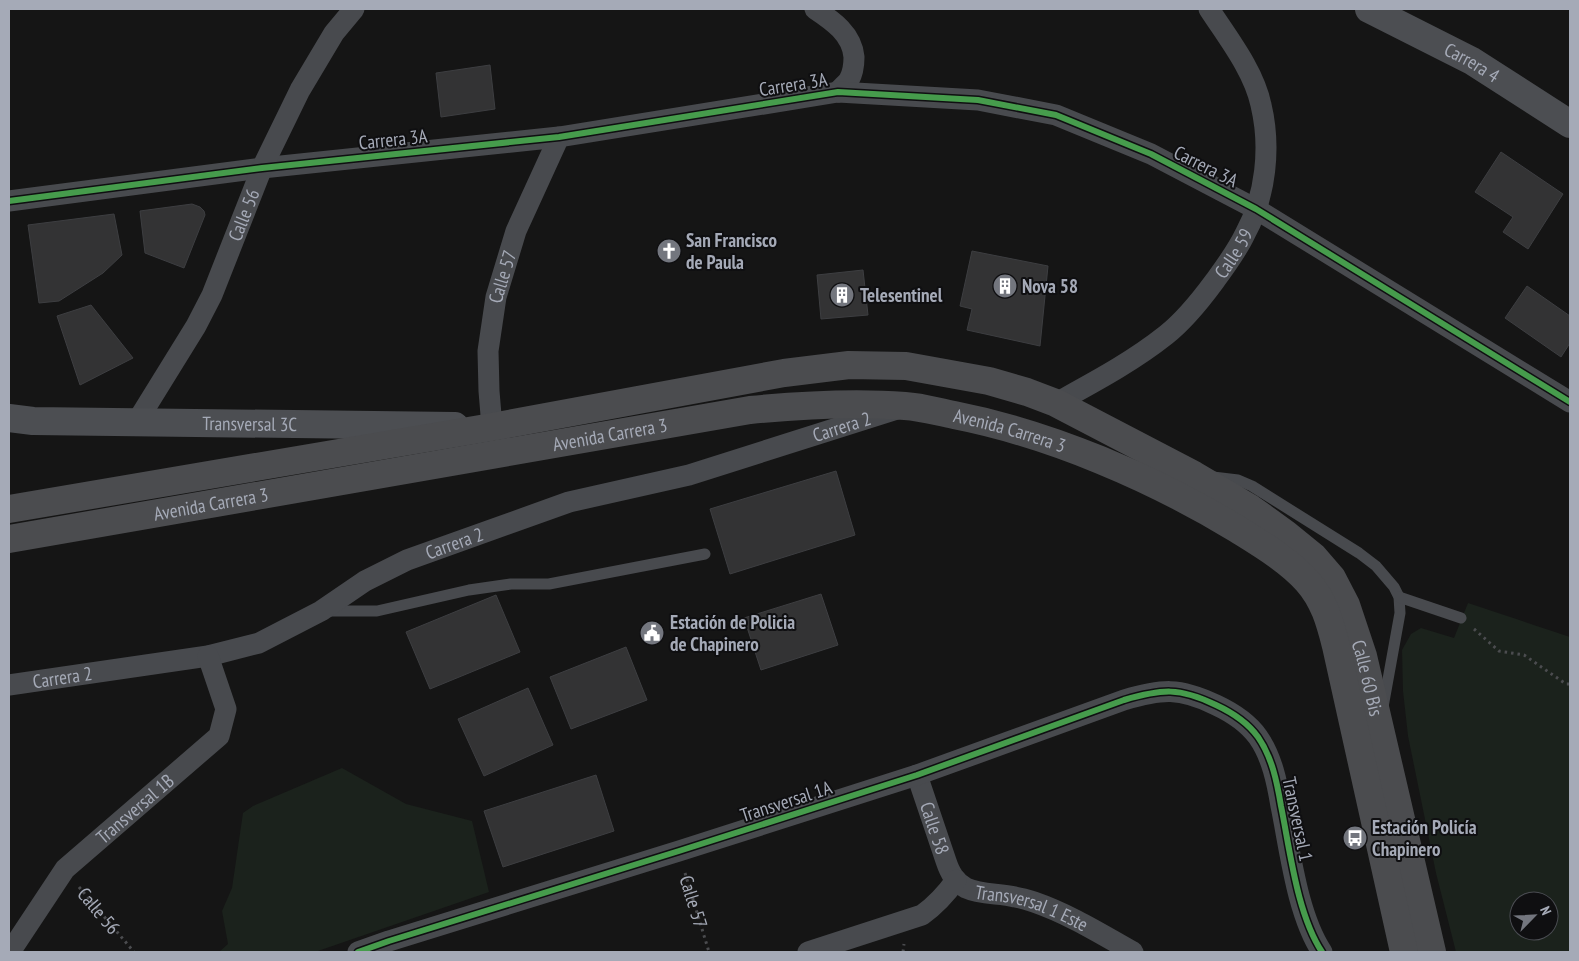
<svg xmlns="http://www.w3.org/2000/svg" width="1579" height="961" font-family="'PT Sans Narrow',sans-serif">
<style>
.green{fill:#1b221c;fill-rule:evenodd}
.building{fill:#333334;stroke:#3d3e41}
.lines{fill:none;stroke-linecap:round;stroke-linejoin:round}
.path{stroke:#4b4c4f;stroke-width:3;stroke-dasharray:2.5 4;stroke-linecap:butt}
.lane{stroke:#484a4e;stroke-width:11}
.street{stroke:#484a4e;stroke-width:21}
.secondary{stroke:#4c4e52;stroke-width:28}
.primary{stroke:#4b4c4f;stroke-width:28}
.cycleway-casing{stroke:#0f0f11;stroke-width:9}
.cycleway{stroke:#469c4c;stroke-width:6}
.labels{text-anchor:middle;stroke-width:4;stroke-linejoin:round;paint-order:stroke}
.street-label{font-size:19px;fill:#a5aab7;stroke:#0f0f11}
.poi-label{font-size:19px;font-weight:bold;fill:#a5aab7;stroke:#0f0f11;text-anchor:start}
</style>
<rect width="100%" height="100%" fill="#151515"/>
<!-- green -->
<g class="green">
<path d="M1468 603 1570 637V952H1456L1436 873 1408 736 1403 691 1402 650 1411 634 1421 628 1454 638ZM1519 901H1549V931H1519Z"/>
<path d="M342 768 406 804 472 821 489 892 315 952H219L228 944 222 911 232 888 243 813 253 806Z"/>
</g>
<!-- building -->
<g class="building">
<path d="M490 65 495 109 441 117 436 73Z"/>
<path d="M1501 152 1563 194 1528 249 1503 232 1513 217 1475 192Z"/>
<path d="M192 204 200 207 204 211 205 215 184 268 145 253 140 211Z"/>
<path d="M114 214 122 255 103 273 59 301 39 303 28 225Z"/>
<path d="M972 251 1048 266 1040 346 967 330 972 309 960 306Z"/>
<path d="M863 270 868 315 821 319 817 275Z"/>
<path d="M1527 286 1570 316V343L1561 357 1505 318Z"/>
<path d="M91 305 133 358 80 385 57 316Z"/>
<path d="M836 471 855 535 730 574 710 509Z"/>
<path d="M821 594 838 645 761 670 744 618Z"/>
<path d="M496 595 520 652 430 689 406 632Z"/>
<path d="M626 647 647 700 571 729 550 677Z"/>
<path d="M528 688 553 745 484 776 458 719Z"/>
<path d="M596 775 614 831 503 867 484 811Z"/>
</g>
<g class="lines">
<!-- path -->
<g class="path">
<path d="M1474 629 1499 651 1524 655 1566 684H1570"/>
<path id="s1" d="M685 873 709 952"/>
<path id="s2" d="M79 887 134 952"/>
<path d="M903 952 904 944"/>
</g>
<!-- lane -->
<g class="lane">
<path d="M1213 477 1238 480 1252 486 1359 553 1376 566 1394 587 1399 597 1400 613 1383 707"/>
<path d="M1399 597 1461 618"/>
<path d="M325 611H377L469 590 511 584H549L705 554"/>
</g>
<!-- street -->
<g class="street">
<path d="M815 9C833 21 852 34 854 57 854 65 853 73 849 80 846 84 841 88 838 92"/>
<path d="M9 201 262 168 559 137 838 92 978 100 1056 115 1151 154 1256 209 1570 402"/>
<path id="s3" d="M1056 403C1094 382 1132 362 1166 335 1185 320 1200 301 1214 282 1225 267 1237 251 1245 234 1266 196 1271 147 1261 105 1254 71 1228 38 1209 9"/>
<path id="s4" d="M136 423 196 326 212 295 262 168 300 90 334 33 354 9"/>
<path id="s5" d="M492 427 489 391 488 351 496 297 516 231 559 137"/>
<path id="s6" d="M9 685 208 656 259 643 321 611 365 581 407 560 569 502 689 475 897 409"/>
<path id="s7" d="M917 775 946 861C950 873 955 882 966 888 981 895 999 893 1015 897 1021 898 1028 900 1034 902 1069 914 1101 934 1133 952"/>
<path id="s8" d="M10 952 65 869 219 736 226 709 208 656"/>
<path d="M358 952 389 941 679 851 917 775 1124 700C1162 689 1179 687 1216 705 1231 712 1248 723 1258 737 1272 757 1277 782 1281 806 1290 850 1297 914 1322 952"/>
<path d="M808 952 922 915C936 905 946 894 956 880"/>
</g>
<!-- secondary -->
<g class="secondary">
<path id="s9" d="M1369 9 1472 61 1570 124"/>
<path id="s10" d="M9 418 33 421 455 426"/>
</g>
<!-- primary -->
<g class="primary">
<path id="s11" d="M9 509 492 427 784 373 849 365 906 366 989 381 1027 392 1056 403 1194 475 1250 508 1286 534 1313 556 1332 578 1346 605 1363 656 1432 952"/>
<path id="s12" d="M9 539 750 410C802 405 854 402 905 406 922 407 938 412 954 415 1051 434 1153 478 1237 529 1261 544 1288 560 1307 581 1324 600 1330 622 1336 646L1404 952"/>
</g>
<defs>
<g id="cycleway">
<path d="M9 201 262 168 559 137 838 92 978 100 1056 115 1151 154 1256 209 1570 402"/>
<path d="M358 952 389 941 679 851 917 775 1124 700C1162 689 1179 687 1216 705 1231 712 1248 723 1258 737 1272 757 1277 782 1281 806 1290 850 1297 914 1322 952"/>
</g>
</defs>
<!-- cycleway casing -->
<use href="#cycleway" class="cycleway-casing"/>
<!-- cycleway -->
<use href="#cycleway" class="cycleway"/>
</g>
<!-- icons -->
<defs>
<symbol id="church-disc" viewBox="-11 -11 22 22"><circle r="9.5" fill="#73767e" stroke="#0f0f11"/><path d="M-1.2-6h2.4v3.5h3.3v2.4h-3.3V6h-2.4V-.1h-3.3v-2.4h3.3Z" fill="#fff"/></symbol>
<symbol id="building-disc" viewBox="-11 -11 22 22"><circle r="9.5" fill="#73767e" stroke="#0f0f11"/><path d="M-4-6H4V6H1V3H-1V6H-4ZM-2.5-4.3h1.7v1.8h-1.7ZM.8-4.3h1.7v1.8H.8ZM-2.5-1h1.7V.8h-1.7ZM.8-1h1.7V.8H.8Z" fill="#fff"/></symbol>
<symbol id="civic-disc" viewBox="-11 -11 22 22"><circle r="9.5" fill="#73767e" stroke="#0f0f11"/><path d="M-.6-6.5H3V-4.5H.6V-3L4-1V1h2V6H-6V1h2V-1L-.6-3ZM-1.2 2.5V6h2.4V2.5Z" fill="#fff"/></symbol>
<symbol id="bus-disc" viewBox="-11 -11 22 22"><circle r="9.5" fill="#73767e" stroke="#0f0f11"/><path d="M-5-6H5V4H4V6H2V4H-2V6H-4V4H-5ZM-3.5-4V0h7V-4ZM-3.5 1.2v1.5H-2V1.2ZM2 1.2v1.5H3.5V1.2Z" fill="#fff"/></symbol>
</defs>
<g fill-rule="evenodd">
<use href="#church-disc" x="655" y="237" width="28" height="28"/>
<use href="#building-disc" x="991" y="272" width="28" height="28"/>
<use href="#building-disc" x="828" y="281" width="28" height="28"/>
<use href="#civic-disc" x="638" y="619" width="28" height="28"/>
<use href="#bus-disc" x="1341" y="824" width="28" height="28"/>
</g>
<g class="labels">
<!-- street labels -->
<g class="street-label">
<text dy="7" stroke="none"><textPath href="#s9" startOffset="116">Carrera 4</textPath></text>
<text transform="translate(793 84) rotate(-9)" y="7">Carrera 3A</text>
<text transform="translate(393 139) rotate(-6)" y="7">Carrera 3A</text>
<text transform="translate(1206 166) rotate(27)" y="7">Carrera 3A</text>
<text dy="7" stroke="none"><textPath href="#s4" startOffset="235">Calle 56</textPath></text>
<text dy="7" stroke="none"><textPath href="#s3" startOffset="236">Calle 59</textPath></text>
<text dy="7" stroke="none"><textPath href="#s5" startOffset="152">Calle 57</textPath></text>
<text dy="7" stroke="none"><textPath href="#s10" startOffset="241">Transversal 3C</textPath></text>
<text dy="7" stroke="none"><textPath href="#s6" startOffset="879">Carrera 2</textPath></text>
<text dy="7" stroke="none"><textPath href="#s12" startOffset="1015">Avenida Carrera 3</textPath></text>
<text dy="7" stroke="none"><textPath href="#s12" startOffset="610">Avenida Carrera 3</textPath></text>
<text dy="7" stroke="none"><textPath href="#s12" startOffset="205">Avenida Carrera 3</textPath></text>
<text dy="7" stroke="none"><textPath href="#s6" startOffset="474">Carrera 2</textPath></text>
<text dy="7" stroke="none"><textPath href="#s6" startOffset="54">Carrera 2</textPath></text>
<text dy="7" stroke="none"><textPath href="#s11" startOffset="1500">Calle 60 Bis</textPath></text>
<text transform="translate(786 801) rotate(-18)" y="7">Transversal 1A</text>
<text dy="7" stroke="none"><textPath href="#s8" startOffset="192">Transversal 1B</textPath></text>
<text transform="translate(1298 819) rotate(78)" y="7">Transversal 1</text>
<text dy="7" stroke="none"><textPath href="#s7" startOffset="56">Calle 58</textPath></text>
<text dy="7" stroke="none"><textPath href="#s1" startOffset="30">Calle 57</textPath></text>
<text dy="7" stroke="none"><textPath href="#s7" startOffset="194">Transversal 1 Este</textPath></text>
<text dy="7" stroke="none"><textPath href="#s2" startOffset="31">Calle 56</textPath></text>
</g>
<!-- poi labels -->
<g class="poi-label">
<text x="686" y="247">San Francisco<tspan x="686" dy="22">de Paula</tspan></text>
<text x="1022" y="293">Nova 58</text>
<text x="860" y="302">Telesentinel</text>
<text x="670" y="629">Estación de Policia<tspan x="670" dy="22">de Chapinero</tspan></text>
<text x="1372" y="834">Estación Policía<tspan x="1372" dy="22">Chapinero</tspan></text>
</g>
</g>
<!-- border -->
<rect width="1579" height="961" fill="none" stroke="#a5aab7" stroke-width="20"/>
<!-- north arrow -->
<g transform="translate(1534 916) rotate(66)"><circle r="24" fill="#0f0f11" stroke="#4b4d53"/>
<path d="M0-4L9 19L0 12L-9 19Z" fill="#73767e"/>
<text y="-8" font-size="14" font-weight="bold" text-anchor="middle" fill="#a5aab7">N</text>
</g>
</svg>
